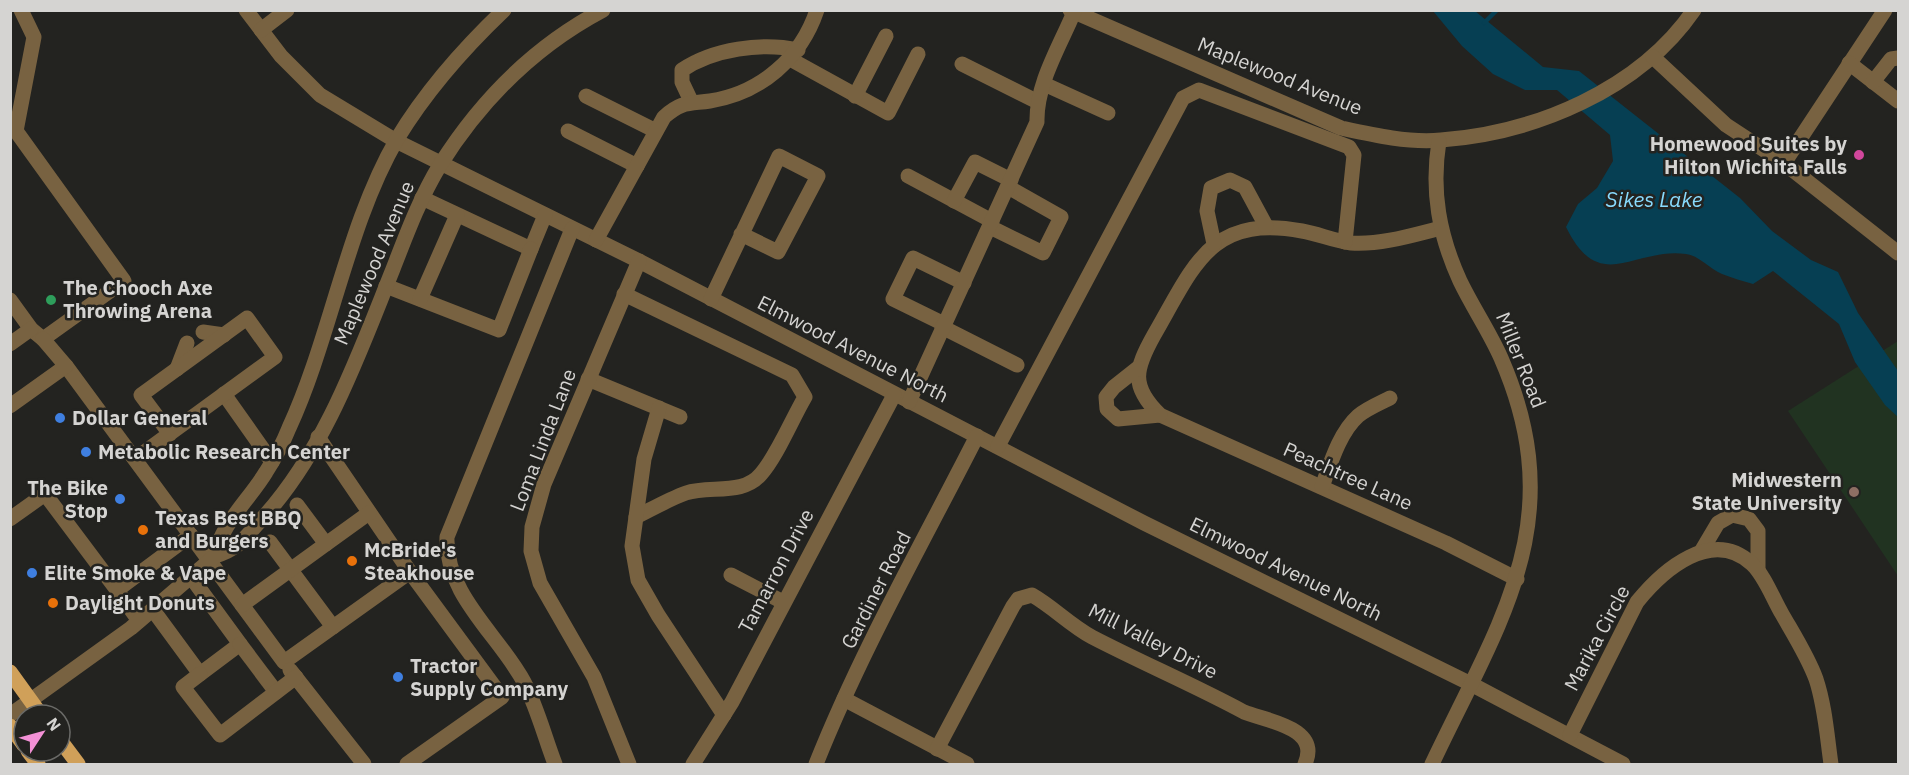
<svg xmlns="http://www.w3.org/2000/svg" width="1909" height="775" font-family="'IBM Plex Sans',sans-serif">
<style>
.green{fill:#213321}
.water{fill:#063f53}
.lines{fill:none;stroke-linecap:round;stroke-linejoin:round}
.stream{stroke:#063f53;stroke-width:4.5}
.minor{stroke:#786241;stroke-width:15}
.major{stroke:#d0a059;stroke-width:15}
.hotel-dot{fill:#d1479c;stroke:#232320;stroke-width:2}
.leisure-dot{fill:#2e9e5b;stroke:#232320;stroke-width:2}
.shop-dot{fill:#3f7fe0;stroke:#232320;stroke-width:2}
.education-dot{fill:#8d6e63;stroke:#232320;stroke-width:2}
.food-dot{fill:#e8710a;stroke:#232320;stroke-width:2}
.labels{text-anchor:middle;stroke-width:5;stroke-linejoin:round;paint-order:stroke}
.street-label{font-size:20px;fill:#d5d4d2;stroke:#232320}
.poi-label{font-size:20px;font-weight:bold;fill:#d5d4d2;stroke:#232320;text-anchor:start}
.water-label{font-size:21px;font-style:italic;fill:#88dafd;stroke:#232320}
</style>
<rect width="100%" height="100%" fill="#232320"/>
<!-- green -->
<path class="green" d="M1898 341V576L1788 411Z"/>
<!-- water -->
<path class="water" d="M1433 11H1475L1543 67 1579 71 1740 198 1772 231 1811 260 1838 272 1858 313 1898 371V417L1885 405 1855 362 1839 324 1773 271 1753 284C1743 281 1732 278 1722 274 1710 269 1698 255 1686 254 1633 247 1600 296 1566 227L1578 204 1597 188 1613 161 1610 135 1557 90H1525L1493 74 1462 46Z"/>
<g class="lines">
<!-- stream -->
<path class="stream" d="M1484 23 1497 10"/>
<!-- minor -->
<g class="minor">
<path d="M246 10 281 56 320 95 396 141 639 261 1144 523 1471 684 1623 764"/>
<path d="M1070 10 1341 128C1373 135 1408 143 1441 140 1535 133 1639 90 1694 10"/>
<path d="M261 30 287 10"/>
<path d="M1653 57 1726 125 1784 163 1885 10"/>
<path d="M790 59 888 113 918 54"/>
<path d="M1849 63 1898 101"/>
<path d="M962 64 1038 102"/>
<path d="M1873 82 1891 59 1898 58"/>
<path d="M1044 84 1108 113"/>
<path d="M586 96 656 131"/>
<path d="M855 96 886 36"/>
<path d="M691 101 682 82V70C713 49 762 42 798 50"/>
<path d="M568 131 637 166"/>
<path d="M1784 163 1898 253"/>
<path d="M908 176 992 221"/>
<path d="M422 198 531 249 545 215"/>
<path d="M954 201 975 162 1011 180"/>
<path d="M990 227 1043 253 1061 217 1008 187"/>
<path d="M1441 228C1413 235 1381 245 1351 243 1334 241 1319 234 1302 231 1210 214 1194 266 1154 335 1135 369 1130 386 1160 415L1446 543 1517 579"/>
<path d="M596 240 664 117C682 101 689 104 710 101 761 93 801 58 817 10"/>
<path d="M1214 244 1207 211 1211 188 1230 180 1245 187 1266 226"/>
<path d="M386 286 499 330 531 249"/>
<path d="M624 294 792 375 805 397C792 419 777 456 761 474 743 496 710 485 686 493 669 499 652 509 636 517"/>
<path d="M420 299 457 215"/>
<path d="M711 299 779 156 818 176 778 252 741 234"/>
<path d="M10 300 31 329 43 339 124 281 16 131 34 37 21 10"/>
<path d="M944 324 893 299 913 258 964 283"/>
<path d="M942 327 1017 365"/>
<path d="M203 332 224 335"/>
<path d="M10 344 31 329"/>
<path d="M66 366 284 662 410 572 318 437"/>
<path d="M1138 368 1114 387 1106 397 1107 409 1118 419 1160 415"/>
<path d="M177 369 187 343"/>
<path d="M588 379 680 417"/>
<path d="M224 394 272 462"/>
<path d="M909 402 1037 122C1036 84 1060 46 1074 12"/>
<path d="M10 406 66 366 43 339"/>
<path d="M659 408 644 459 632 546 638 580 658 615 724 715"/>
<path d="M998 446 1183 98 1199 90 1349 147 1354 155 1345 242"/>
<path d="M135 459 275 357 247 318 141 395 170 434"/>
<path d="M1322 487C1330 465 1339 433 1358 416 1366 409 1380 403 1390 398"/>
<path d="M10 519 45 494 117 590"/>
<path d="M270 542 333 627"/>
<path d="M326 544 369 513"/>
<path d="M1702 550 1718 523 1732 515 1749 519 1758 531V570"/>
<path d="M215 556C221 524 249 500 266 472 275 458 283 443 289 428 331 337 347 225 397 139 426 91 463 49 504 10"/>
<path d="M731 575 783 602"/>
<path d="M242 605 326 544 297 505"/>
<path d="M153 610 200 674 240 644 191 577"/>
<path d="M139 621 117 590 191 535"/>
<path d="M240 644 276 692"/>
<path d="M290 670 364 764"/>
<path d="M200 674 183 687 220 735 296 677"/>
<path d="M844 699 967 764"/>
<path d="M10 715 131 628 215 556C238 549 244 539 260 521 325 451 358 356 393 269 407 233 420 198 440 165 481 100 535 46 603 10"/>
<path d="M1570 735 1637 602C1663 570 1712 527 1752 564 1765 576 1773 599 1782 614 1794 635 1808 657 1816 679 1825 706 1827 736 1831 764"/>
<path d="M937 749 1013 606 1018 599 1032 595C1053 607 1070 625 1092 637 1142 663 1194 685 1244 712 1266 721 1321 727 1305 764"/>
<path d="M407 764 502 697 410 572"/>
<path d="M555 764C545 738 537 707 524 682 498 634 445 595 447 537L572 229"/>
<path d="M629 764 594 677 540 583 531 551 532 527 544 484 639 261"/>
<path d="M693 764 732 702 894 395"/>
<path d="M816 764C861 651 922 544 977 436"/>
<path d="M1432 764C1500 620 1572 521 1501 358 1489 331 1473 308 1460 281 1439 235 1431 191 1439 141"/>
</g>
<!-- major -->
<g class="major">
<path d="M10 672 41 715"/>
<path d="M10 726 24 745"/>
<path d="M60 740 78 764"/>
<path d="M28 751 38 764"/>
</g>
</g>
<!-- markers -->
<circle class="hotel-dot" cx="1859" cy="155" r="6"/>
<circle class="leisure-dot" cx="51" cy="300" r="6"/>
<g class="shop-dot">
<circle cx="60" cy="418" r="6"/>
<circle cx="86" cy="452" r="6"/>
<circle cx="120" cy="499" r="6"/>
<circle cx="32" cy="573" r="6"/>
<circle cx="398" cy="677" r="6"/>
</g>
<circle class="education-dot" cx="1854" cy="492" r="6"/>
<g class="food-dot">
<circle cx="143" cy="530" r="6"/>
<circle cx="352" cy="561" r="6"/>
<circle cx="53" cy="603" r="6"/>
</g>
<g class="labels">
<!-- street labels -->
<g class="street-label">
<text transform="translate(1280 76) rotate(22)" y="7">Maplewood Avenue</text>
<text transform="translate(374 263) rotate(-67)" y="7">Maplewood Avenue</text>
<text transform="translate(853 349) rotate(27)" y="7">Elmwood Avenue North</text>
<text transform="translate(1521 360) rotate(68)" y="7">Miller Road</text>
<text transform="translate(543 440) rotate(-69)" y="7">Loma Linda Lane</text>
<text transform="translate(1348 476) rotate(24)" y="7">Peachtree Lane</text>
<text transform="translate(1286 569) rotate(26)" y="7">Elmwood Avenue North</text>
<text transform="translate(776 571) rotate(-62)" y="7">Tamarron Drive</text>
<text transform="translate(876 590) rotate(-63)" y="7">Gardiner Road</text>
<text transform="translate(1597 638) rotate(-62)" y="7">Marika Circle</text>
<text transform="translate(1153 641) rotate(27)" y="7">Mill Valley Drive</text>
</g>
<!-- poi labels -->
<g class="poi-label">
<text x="1847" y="151" text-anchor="end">Homewood Suites by<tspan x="1847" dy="23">Hilton Wichita Falls</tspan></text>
<text x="63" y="295">The Chooch Axe<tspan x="63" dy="23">Throwing Arena</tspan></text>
<text x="72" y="425">Dollar General</text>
<text x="98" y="459">Metabolic Research Center</text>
<text x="1842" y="487" text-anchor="end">Midwestern<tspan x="1842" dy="23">State University</tspan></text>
<text x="108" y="495" text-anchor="end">The Bike<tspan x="108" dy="23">Stop</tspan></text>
<text x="155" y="525">Texas Best BBQ<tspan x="155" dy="23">and Burgers</tspan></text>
<text x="364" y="557">McBride's<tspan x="364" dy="23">Steakhouse</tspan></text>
<text x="44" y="580">Elite Smoke &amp; Vape</text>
<text x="65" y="610">Daylight Donuts</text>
<text x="410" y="673">Tractor<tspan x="410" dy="23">Supply Company</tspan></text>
</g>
<!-- water labels -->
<g class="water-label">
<text x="1654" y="207">Sikes Lake</text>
</g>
</g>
<!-- border -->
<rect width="1909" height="775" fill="none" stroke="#d5d4d2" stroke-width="24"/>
<!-- north arrow -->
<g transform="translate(42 733) rotate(54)"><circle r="28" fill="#232320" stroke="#6a6a67" stroke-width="1.5"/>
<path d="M0-4.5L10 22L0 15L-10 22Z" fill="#f391d6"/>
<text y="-9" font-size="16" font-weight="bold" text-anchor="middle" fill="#d5d4d2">N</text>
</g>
</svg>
